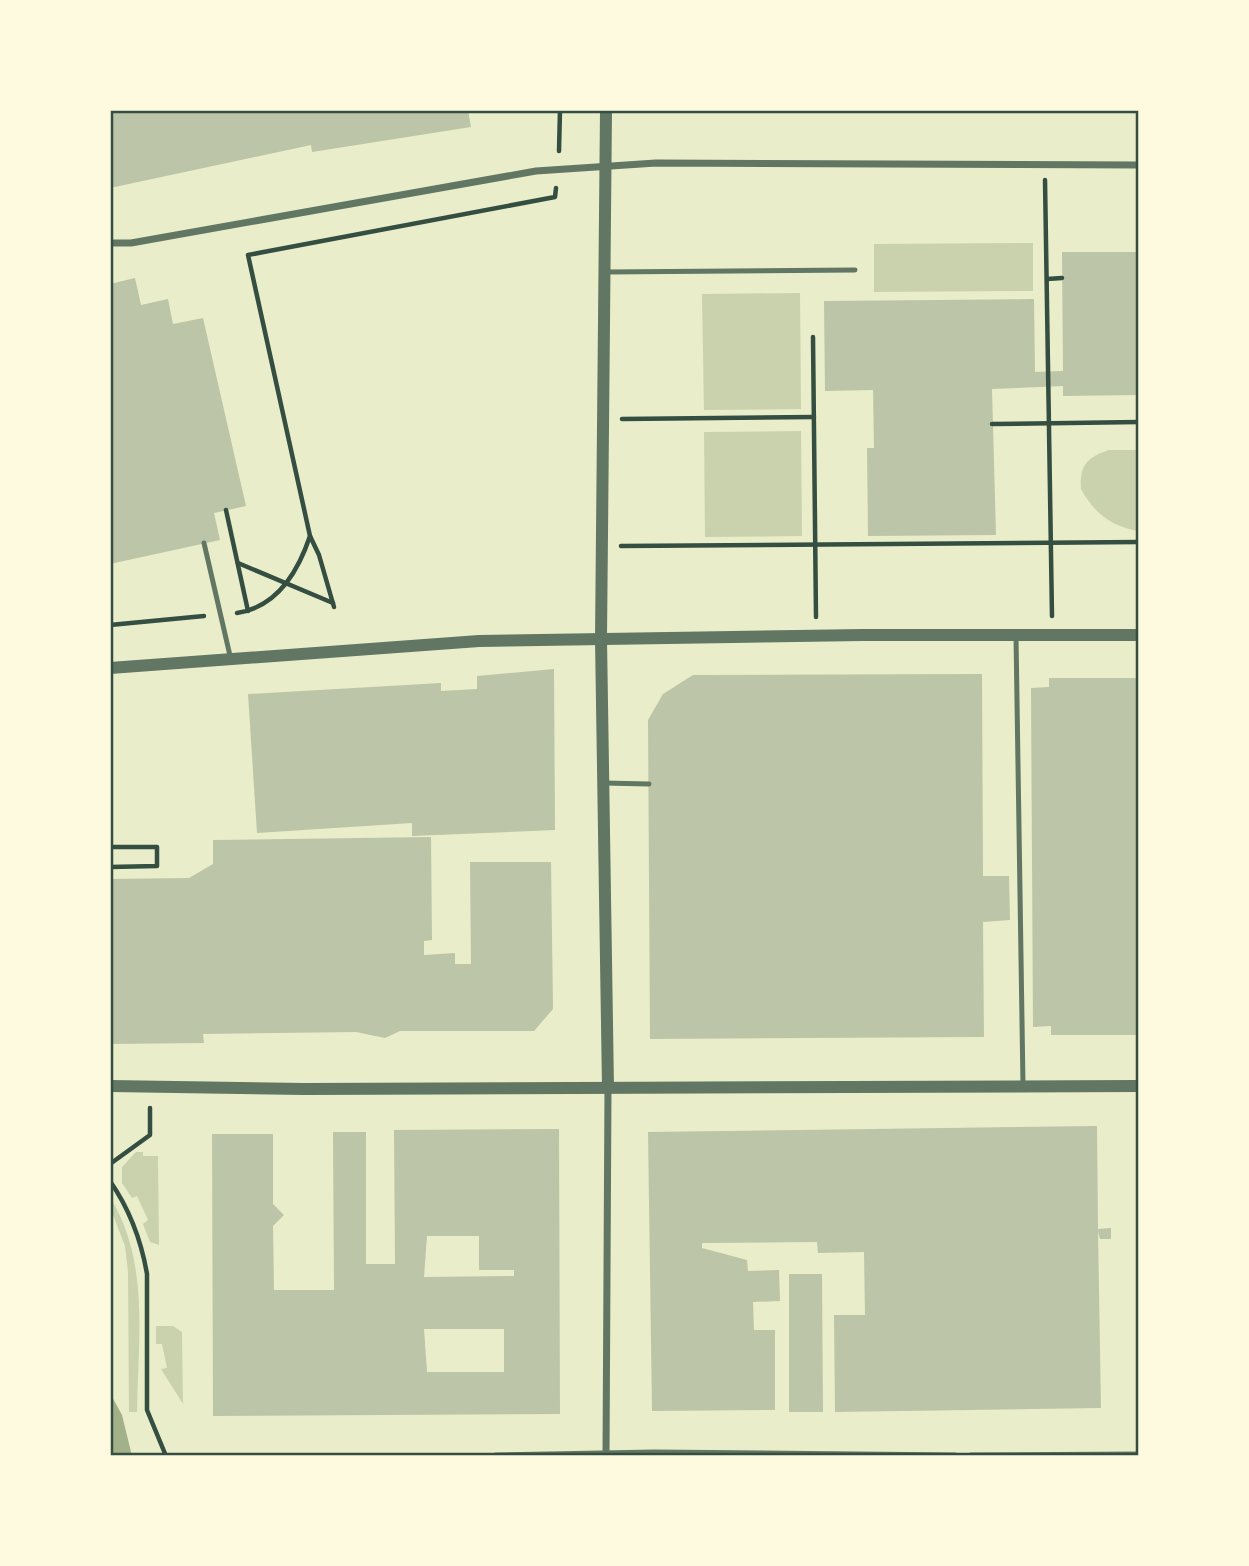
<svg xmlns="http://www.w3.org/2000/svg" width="1249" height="1566" font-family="'Fira Sans',sans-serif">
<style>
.green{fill:#cad2ad}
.water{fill:#a3b18a}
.building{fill:#bcc5a7;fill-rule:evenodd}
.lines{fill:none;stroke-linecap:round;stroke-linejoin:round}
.path{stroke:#344e41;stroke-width:4.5}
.service{stroke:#617663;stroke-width:5}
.minor{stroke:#617663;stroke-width:7}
.tertiary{stroke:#617663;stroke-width:12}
.neatline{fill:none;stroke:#344e41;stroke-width:2.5}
</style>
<rect width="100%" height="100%" fill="#e9edc9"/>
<!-- green -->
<g class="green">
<path d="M1033 243V291L874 292V244Z"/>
<path d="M800 293 801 409 704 410 702 294Z"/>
<path d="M801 431 802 536 705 537 704 432Z"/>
<path d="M1109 450H1139V531C1112 527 1094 513 1081 489 1079 466 1087 457 1109 450Z"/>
<path d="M136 1152H143V1156H158L159 1245 150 1242 143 1224 148 1220 137 1196 132 1198 122 1183V1167Z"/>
<path d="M110 1197C150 1262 138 1340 137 1412H129L128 1272 125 1246 110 1207Z"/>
<path d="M156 1326H173L182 1332 183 1404 161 1369 167 1368 162 1344H156Z"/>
</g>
<!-- water -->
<path class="water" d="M110 1393 122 1415 132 1456H110Z"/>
<!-- building -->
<g class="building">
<path d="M110 110H468L471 127 312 152 311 145 110 188Z"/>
<path d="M1062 252H1139V395L1063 396V386L992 389 996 535 868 536 867 448H874L873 390 825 391 824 301 1034 299 1035 372 1063 371Z"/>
<path d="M135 278 141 305 168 299 173 324 203 318 246 506 214 513 220 540 110 564V284Z"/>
<path d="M554 669 555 830 412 836V823L257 833 248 694 441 683V691L477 689V676Z"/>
<path d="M982 674 983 876H1009L1010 920 983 922 984 1037 650 1039 648 720 663 694 693 675Z"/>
<path d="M1049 678H1139V1035H1051V1026L1033 1027 1031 688 1049 687Z"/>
<path d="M431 837 432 940 424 941V955L455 953V964H471L470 862H551L553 1009 534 1031H400L385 1038 356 1032 203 1034 204 1043 110 1044V879L189 878 213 864V840Z"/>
<path d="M1097 1126 1098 1229 1111 1228V1239H1100L1098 1231 1101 1408 835 1412 834 1315H865L864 1252 818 1253 817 1242 702 1243V1248L747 1260 748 1271 779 1270 780 1301 753 1302 754 1330H775V1410L652 1411 648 1132Z"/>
<path d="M559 1129 560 1414 213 1416 212 1134H273V1204L284 1215 273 1226 274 1290H334L333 1132H366V1264H395L394 1130ZM427 1236H479V1270H514V1276L424 1277ZM424 1329H504V1372H427Z"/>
<path d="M789 1274H822L823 1412H789Z"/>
</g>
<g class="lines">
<!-- path -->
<g class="path">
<path d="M559 151 560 110"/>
<path d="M1045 180 1052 616"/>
<path d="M1047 279 1062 278"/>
<path d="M813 337 816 617"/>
<path d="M622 419 814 417"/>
<path d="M992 424 1139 422"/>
<path d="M226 510 248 611"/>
<path d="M310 536 319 555 334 607"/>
<path d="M621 546 1139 542"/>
<path d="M238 563 333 603"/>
<path d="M237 613C277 607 298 572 310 536L248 255 555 197 556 188"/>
<path d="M110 625 204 616"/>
<path d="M110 847H157V866L110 867"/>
<path d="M110 1164 150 1135V1108"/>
<path d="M110 1181C130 1210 141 1239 147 1274V1410L166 1456"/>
</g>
<!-- service -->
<g class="service">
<path d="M606 272 855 270"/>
<path d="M204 543 231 660"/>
<path d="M1016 636 1023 1085"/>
<path d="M603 783 649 784"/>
</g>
<!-- minor -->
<g class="minor">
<path d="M110 243H131L536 171 656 163 1139 165"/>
<path d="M496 1456 654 1453 955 1456"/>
<path d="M606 1456 608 1088"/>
<path d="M971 1456 1139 1455"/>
</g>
<!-- tertiary -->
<g class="tertiary">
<path d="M606 110 601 639 608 1088"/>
<path d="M110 668 479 641 863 635H1139"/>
<path d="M110 1086 304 1089 1139 1086"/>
</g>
</g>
<!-- border -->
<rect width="1249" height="1566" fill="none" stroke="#fefae0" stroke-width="224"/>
<rect x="112" y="112" width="1025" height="1342" class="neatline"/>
</svg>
